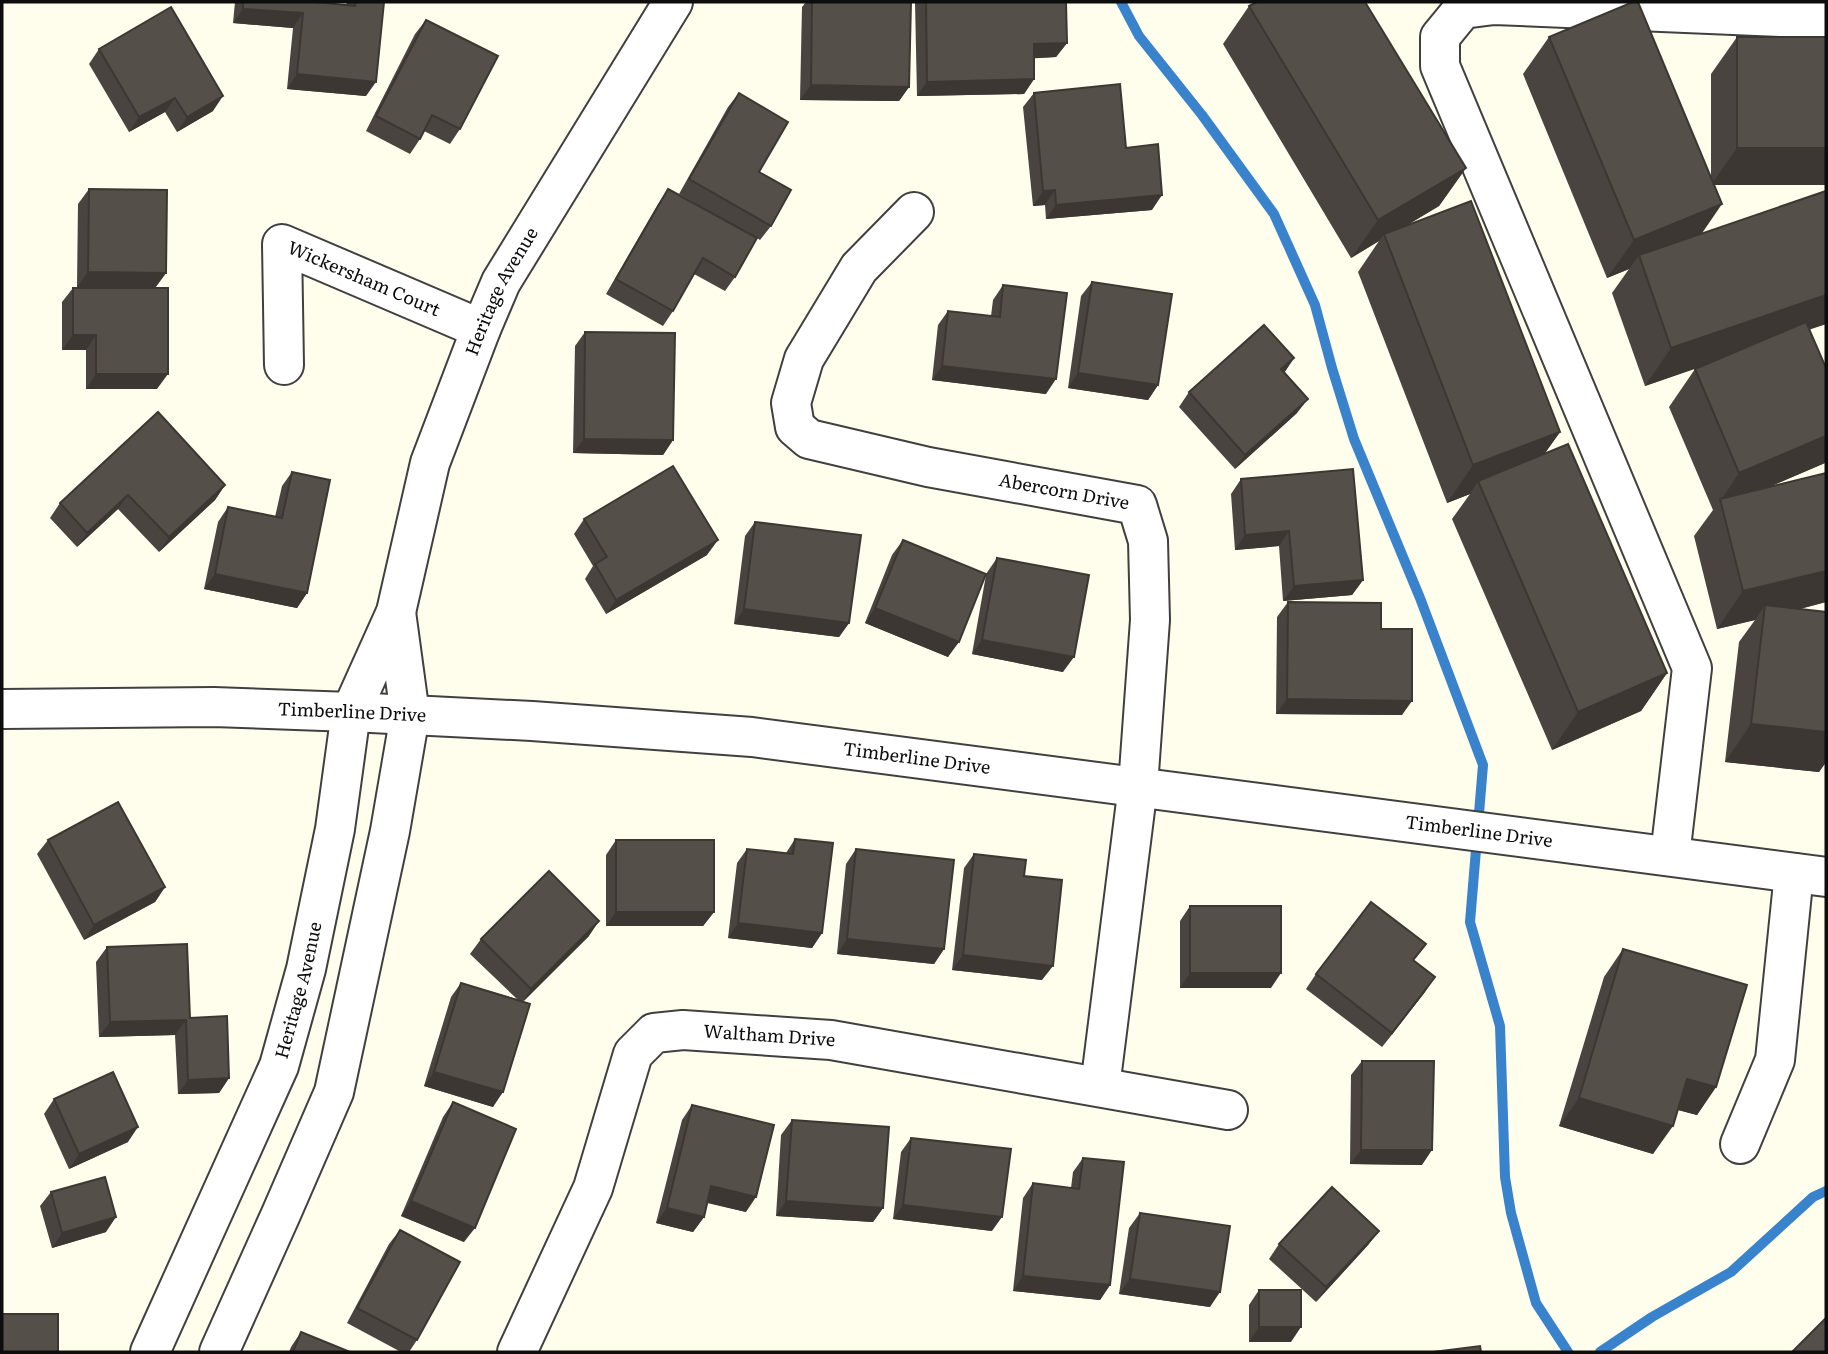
<svg xmlns="http://www.w3.org/2000/svg" width="1828" height="1354" font-family="Literata,serif">
<style>
.lines{fill:none;stroke-linecap:round;stroke-linejoin:round}
.stream{stroke:#3982cc;stroke-width:10}
.minor-casing{stroke:#404040;stroke-width:42}
.minor{stroke:#fff;stroke-width:38}
.wall{fill:#49443f}
.shaded-wall{fill:#3c3733}
.building{fill:#554f49;stroke:#3c3733;stroke-width:2}
.labels{text-anchor:middle;stroke-width:7;stroke-linejoin:round;paint-order:stroke}
.street-label{font-size:18px;fill:#0d0d0d;stroke:#fff}
</style>
<rect width="100%" height="100%" fill="#fffdec"/>
<g class="lines">
<!-- stream -->
<g class="stream">
<path d="M1121 2 1139 36 1202 115 1274 214 1315 305 1332 368 1354 439 1420 598 1483 765 1470 922 1500 1026 1505 1177 1511 1213 1536 1303 1568 1352"/>
<path d="M1600 1352 1652 1317 1731 1272 1813 1197 1826 1191"/>
</g>
<defs>
<g id="minor">
<path id="s1" d="M914 212 859 268 804 359 791 403 795 427 809 439 928 467 1137 505 1148 541 1150 620 1138 786 1100 1087"/>
<path id="s2" d="M284 365 282 244 481 329"/>
<path id="s3" d="M2 709 214 707 351 712 532 721 752 737 1826 877"/>
<path d="M1670 856 1692 668 1440 66V37L1463 9 1494 5 1826 19"/>
<path d="M1740 1144 1775 1060 1794 873"/>
<path id="s4" d="M150 1352 279 1066 306 969 335 829 351 712 396 612 430 463 481 329 501 282 673 2"/>
<path d="M219 1352 281 1214 334 1092 390 831 410 715 396 612"/>
<path id="s5" d="M517 1352 593 1188 633 1054 654 1033 683 1030 831 1040 1228 1110"/>
</g>
</defs>
<!-- minor casing -->
<use href="#minor" class="minor-casing"/>
<!-- minor -->
<use href="#minor" class="minor"/>
</g>
<!-- wall -->
<g class="wall">
<path d="M235 2H315L346 5 347 2H384L366 96 287 89 293 28 233 23Z"/>
<path d="M806 2H911L909 87 899 101 800 100 802 7Z"/>
<path d="M915 2H1066L1067 43 1056 57 1034 58V79L1024 94 917 96Z"/>
<path d="M1249 6 1466 168 1439 206 1405 226 1560 432 1545 453 1667 673 1641 711 1552 750 1452 519 1470 494 1447 503 1358 272 1379 241 1351 258 1223 44Z"/>
<path d="M426 20 460 129 450 144 424 131 420 139 410 154 366 131 415 34Z"/>
<path d="M1549 37 1711 178V74L1737 37 1826 185H1714L1702 233 1826 324 1809 329 1826 368V461L1825 463 1769 487 1826 473V602L1800 609 1826 612V762L1819 772 1725 762 1739 642 1755 620 1717 629 1694 536 1713 510 1669 407 1695 369 1707 364 1645 386 1612 293 1629 269 1607 278 1523 74Z"/>
<path d="M99 49 213 111 177 132 165 112 129 132 89 64Z"/>
<path d="M739 93 759 172 771 226 760 240 757 238 735 277 725 291 694 274 673 311 663 326 606 294 658 204 668 189 735 226 679 194 728 107Z"/>
<path d="M1034 93 1126 148 1152 210 1046 219 1045 205 1033 206 1023 107Z"/>
<path d="M89 189 166 273 155 288 157 389H86V350H62V302L73 288H151L77 287 78 204Z"/>
<path d="M1092 282 1158 385 1148 400 1068 388 1081 296Z"/>
<path d="M1003 285 1046 394 932 380 938 325 948 311 991 316 993 300Z"/>
<path d="M585 332 673 440 663 455 573 453 575 346Z"/>
<path d="M1294 358 1284 373 1297 413 1235 469 1179 407 1189 392Z"/>
<path d="M158 412 225 485 215 500 159 552 118 509 77 547 50 518 60 503Z"/>
<path d="M292 472 307 593 297 608 204 589 218 522 228 507 275 517 282 486Z"/>
<path d="M1241 479 1363 580 1352 595 1283 601 1279 546 1235 550 1231 494Z"/>
<path d="M584 519 707 555 606 614 585 579 593 566 574 534Z"/>
<path d="M755 522 849 623 839 637 734 624 745 536Z"/>
<path d="M903 540 986 574 997 558 1063 672 972 654 986 575 948 657 865 623 892 555Z"/>
<path d="M1288 602 1381 629 1402 715 1276 714 1277 617Z"/>
<path d="M795 839 822 933 812 948 728 938 737 863 747 849 786 853Z"/>
<path d="M48 840 165 887 155 902 84 940 37 854Z"/>
<path d="M616 840 714 912 703 926H606V855Z"/>
<path d="M856 849 944 949 934 964 837 954 846 864Z"/>
<path d="M974 854 1024 876 1042 980 952 970 964 868Z"/>
<path d="M1190 906 1271 988H1180V921Z"/>
<path d="M589 936 523 1001 493 1107 424 1086 451 997 461 983 517 999 470 954 481 939Z"/>
<path d="M107 947 190 1018 229 1078 219 1093 178 1094 175 1035 99 1037 96 962Z"/>
<path d="M1623 949 1716 1087 1697 1115 1678 1110 1653 1154 1559 1126 1604 977Z"/>
<path d="M1414 961 1425 992 1382 1047 1306 989 1316 974Z"/>
<path d="M1362 1061 1422 1165 1350 1164 1351 1075Z"/>
<path d="M54 1099 128 1142 69 1169 44 1114Z"/>
<path d="M453 1102 464 1242 401 1216 443 1117Z"/>
<path d="M692 1105 746 1212 707 1203 704 1217 693 1232 656 1223 682 1120Z"/>
<path d="M792 1120 883 1208 873 1222 776 1216 781 1135Z"/>
<path d="M911 1138 992 1231 893 1219 901 1152Z"/>
<path d="M1083 1158 1110 1285 1100 1300 1013 1291 1023 1198 1033 1183 1071 1188 1073 1172Z"/>
<path d="M51 1192 106 1232 52 1248 40 1206Z"/>
<path d="M1140 1213 1210 1307 1119 1294 1129 1228Z"/>
<path d="M400 1230 417 1340 409 1352H401L347 1323 389 1244Z"/>
<path d="M1379 1231 1368 1245 1316 1302 1269 1259 1279 1244Z"/>
<path d="M1259 1290 1291 1342H1249V1305Z"/>
<path d="M301 1332 350 1352H289L291 1347Z"/>
</g>
<!-- shaded-wall -->
<g class="shaded-wall">
<path d="M243 9 303 13 293 28 233 23Z"/>
<path d="M1067 43 1056 57 1023 59 1034 44Z"/>
<path d="M297 74 376 82 366 96 287 89Z"/>
<path d="M1034 79 1024 94 917 96 927 82Z"/>
<path d="M811 85 909 87 899 101 800 100Z"/>
<path d="M223 96 213 111 177 132 187 117Z"/>
<path d="M175 98 165 112 129 132 139 117Z"/>
<path d="M1737 148H1826V185H1711Z"/>
<path d="M1466 168 1439 206 1386 238 1384 234 1379 241 1351 258 1378 220Z"/>
<path d="M1055 190 1045 205 1033 206 1043 191Z"/>
<path d="M1162 195 1152 210 1046 219 1056 205Z"/>
<path d="M1722 204 1696 242 1639 255 1629 269 1607 278 1634 240Z"/>
<path d="M88 272 166 273 155 288 77 287Z"/>
<path d="M1826 295V324L1645 386 1671 348Z"/>
<path d="M73 335H96L86 350H62Z"/>
<path d="M1294 358 1284 373 1281 369Z"/>
<path d="M942 366 1056 379 1046 394 932 380Z"/>
<path d="M1078 373 1158 385 1148 400 1068 388Z"/>
<path d="M96 374H168L157 389H86Z"/>
<path d="M1308 399 1297 413 1235 469 1245 455Z"/>
<path d="M1560 432 1533 470 1478 481 1470 494 1447 503 1473 465Z"/>
<path d="M1826 436V461L1825 463 1722 507 1721 500 1739 473Z"/>
<path d="M584 439 673 440 663 455 573 453Z"/>
<path d="M225 485 215 500 159 552 169 537Z"/>
<path d="M128 495 118 509 77 547 87 533Z"/>
<path d="M1289 531 1279 546 1235 550 1245 535Z"/>
<path d="M718 540 707 555 606 614 616 600Z"/>
<path d="M1826 571V602L1764 618 1765 605 1755 620 1717 629 1743 591Z"/>
<path d="M215 574 307 593 297 608 204 589Z"/>
<path d="M1363 580 1352 595 1283 601 1294 586Z"/>
<path d="M875 608 959 642 948 657 865 623Z"/>
<path d="M744 609 849 623 839 637 734 624Z"/>
<path d="M982 640 1074 657 1063 672 972 654Z"/>
<path d="M1667 673 1641 711 1552 750 1578 712Z"/>
<path d="M1287 699 1412 701 1402 715 1276 714Z"/>
<path d="M1751 724 1826 732V762L1819 772 1725 762Z"/>
<path d="M165 887 155 902 84 940 94 925Z"/>
<path d="M616 912H714L703 926H606Z"/>
<path d="M599 921 589 936 521 1004 531 989Z"/>
<path d="M738 923 822 933 812 948 728 938Z"/>
<path d="M847 939 944 949 934 964 837 954Z"/>
<path d="M963 955 1053 966 1042 980 952 970Z"/>
<path d="M1190 973H1281L1271 988H1180Z"/>
<path d="M1435 977 1425 992 1382 1047 1392 1033Z"/>
<path d="M186 1020 175 1035 99 1037 110 1022Z"/>
<path d="M434 1072 503 1092 493 1107 424 1086Z"/>
<path d="M229 1078 219 1093 178 1094 188 1080Z"/>
<path d="M1687 1079 1716 1087 1697 1115 1667 1107Z"/>
<path d="M1579 1098 1673 1126 1653 1154 1559 1126Z"/>
<path d="M138 1127 128 1142 69 1169 79 1154Z"/>
<path d="M1361 1150H1432L1422 1165 1350 1164Z"/>
<path d="M711 1186 756 1197 746 1212 701 1201Z"/>
<path d="M411 1201 475 1228 464 1242 401 1216Z"/>
<path d="M786 1201 883 1208 873 1222 776 1216Z"/>
<path d="M903 1205 1002 1217 992 1231 893 1219Z"/>
<path d="M667 1208 704 1217 693 1232 656 1223Z"/>
<path d="M116 1217 106 1232 52 1248 62 1233Z"/>
<path d="M1379 1231 1368 1245 1316 1302 1326 1287Z"/>
<path d="M1023 1276 1110 1285 1100 1300 1013 1291Z"/>
<path d="M1130 1279 1220 1292 1210 1307 1119 1294Z"/>
<path d="M1259 1327H1301L1291 1342H1249Z"/>
</g>
<!-- building -->
<g class="building">
<path d="M243 2H315L355 6 356 2H384L376 82 297 74 303 13 243 9Z"/>
<path d="M812 2H911L909 87 811 85Z"/>
<path d="M926 2H1066L1067 43 1034 44V79L927 82Z"/>
<path d="M1257 2H1365L1466 168 1378 220 1249 6Z"/>
<path d="M1633 2H1638L1722 204 1634 240 1549 37Z"/>
<path d="M171 7 223 96 187 117 175 98 139 117 99 49Z"/>
<path d="M426 20 498 56 460 129 432 115 420 139 376 116Z"/>
<rect x="1737" y="37" width="89" height="111"/>
<path d="M1120 84 1126 148 1158 144 1162 195 1056 205 1055 190 1043 191 1034 93Z"/>
<path d="M739 93 788 122 759 172 791 190 771 226 689 179Z"/>
<path d="M89 189 167 190 166 273 88 272Z"/>
<path d="M668 189 757 238 735 277 703 258 673 311 616 279Z"/>
<path d="M1826 191V295L1671 348 1639 255Z"/>
<path d="M1471 201 1560 432 1473 465 1384 234Z"/>
<path d="M1092 282 1172 294 1158 385 1078 373Z"/>
<path d="M1003 285 1067 293 1056 379 942 366 948 311 1000 317Z"/>
<path d="M73 288H168V374H96V335H73Z"/>
<path d="M1806 322 1826 368V436L1739 473 1695 369Z"/>
<path d="M1264 325 1294 358 1281 369 1308 399 1245 455 1189 392Z"/>
<path d="M585 332 675 333 673 440 584 439Z"/>
<path d="M158 412 225 485 169 537 128 495 87 533 60 503Z"/>
<path d="M1568 444 1667 673 1578 712 1478 481Z"/>
<path d="M673 466 718 540 616 600 595 564 607 557 584 519Z"/>
<path d="M1353 469 1363 580 1294 586 1289 531 1245 535 1241 479Z"/>
<path d="M292 472 330 480 307 593 215 574 228 507 282 518Z"/>
<path d="M1826 473V571L1743 591 1720 499Z"/>
<path d="M755 522 861 535 849 623 744 609Z"/>
<path d="M903 540 986 574 959 642 875 608Z"/>
<path d="M997 558 1089 575 1074 657 982 640Z"/>
<path d="M1288 602 1381 603V629H1412V701L1287 699Z"/>
<path d="M1765 605 1826 612V732L1751 724Z"/>
<path d="M118 802 165 887 94 925 48 840Z"/>
<path d="M795 839 833 843 822 933 738 923 747 849 793 854Z"/>
<rect x="616" y="840" width="98" height="72"/>
<path d="M856 849 954 860 944 949 847 939Z"/>
<path d="M974 854 1026 860 1024 876 1062 880 1053 966 963 955Z"/>
<path d="M549 871 599 921 531 989 481 939Z"/>
<path d="M1371 902 1426 944 1413 960 1435 977 1392 1033 1316 974Z"/>
<rect x="1190" y="906" width="91" height="67"/>
<path d="M187 944 190 1018 227 1016 229 1078 188 1080 186 1020 110 1022 107 947Z"/>
<path d="M1623 949 1747 985 1716 1087 1687 1079 1673 1126 1579 1098Z"/>
<path d="M461 983 530 1004 503 1092 434 1072Z"/>
<path d="M1362 1061H1434L1432 1150H1361Z"/>
<path d="M113 1072 138 1127 79 1154 54 1099Z"/>
<path d="M453 1102 516 1129 475 1228 411 1201Z"/>
<path d="M692 1105 774 1125 756 1197 711 1186 704 1217 667 1208Z"/>
<path d="M792 1120 889 1127 883 1208 786 1201Z"/>
<path d="M911 1138 1011 1149 1002 1217 903 1205Z"/>
<path d="M1083 1158 1124 1162 1110 1285 1023 1276 1033 1183 1079 1189Z"/>
<path d="M105 1177 116 1217 62 1233 51 1192Z"/>
<path d="M1332 1187 1379 1231 1326 1287 1279 1244Z"/>
<path d="M1140 1213 1230 1226 1220 1292 1130 1279Z"/>
<path d="M400 1230 460 1262 417 1340 357 1308Z"/>
<rect x="1259" y="1290" width="42" height="37"/>
<rect x="2" y="1314" width="56" height="38"/>
<path d="M1826 1318V1352H1792Z"/>
<path d="M301 1332 350 1352H293Z"/>
<path d="M1480 1346 1481 1352H1433Z"/>
</g>
<g class="labels">
<!-- street labels -->
<g class="street-label">
<text dy="6" stroke="none"><textPath href="#s2" startOffset="210">Wickersham Court</textPath></text>
<text dy="6" stroke="none"><textPath href="#s4" startOffset="1124">Heritage Avenue</textPath></text>
<text dy="6" stroke="none"><textPath href="#s1" startOffset="534">Abercorn Drive</textPath></text>
<text dy="6" stroke="none"><textPath href="#s3" startOffset="350">Timberline Drive</textPath></text>
<text dy="6" stroke="none"><textPath href="#s3" startOffset="917">Timberline Drive</textPath></text>
<text dy="6" stroke="none"><textPath href="#s3" startOffset="1484">Timberline Drive</textPath></text>
<text dy="6" stroke="none"><textPath href="#s4" startOffset="392">Heritage Avenue</textPath></text>
<text dy="6" stroke="none"><textPath href="#s5" startOffset="466">Waltham Drive</textPath></text>
</g>
</g>
<!-- border -->
<rect width="1828" height="1354" fill="none" stroke="#0d0d0d" stroke-width="7"/>
</svg>
